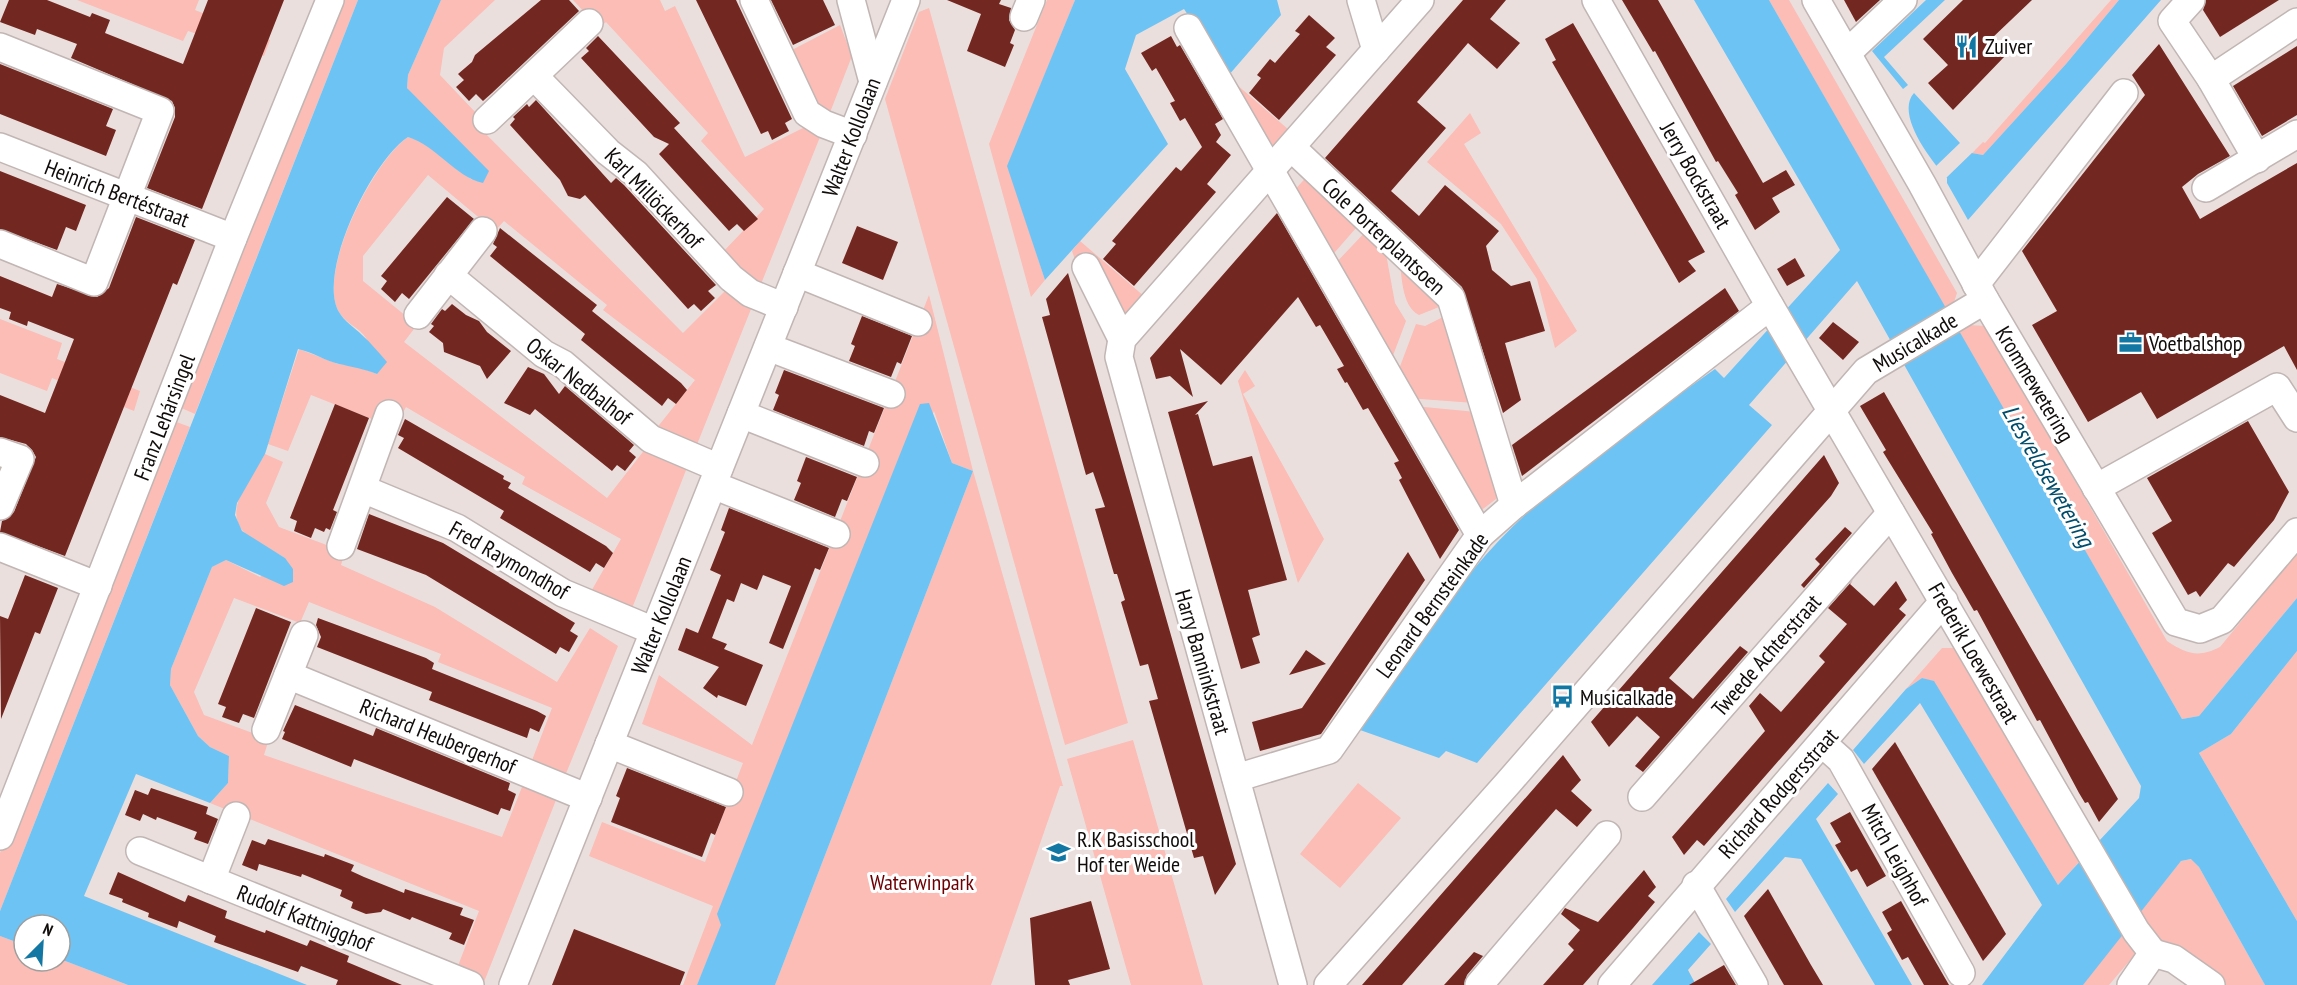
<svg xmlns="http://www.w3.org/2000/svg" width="2297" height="985" font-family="'PT Sans Narrow',sans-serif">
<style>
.green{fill:#fbbdb5}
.water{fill:#6dc4f4}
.pier{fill:#ebdfdd}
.building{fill:#732721}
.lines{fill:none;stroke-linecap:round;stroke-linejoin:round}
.minor-casing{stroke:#c1b6b4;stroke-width:30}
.minor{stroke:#fff;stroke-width:27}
.labels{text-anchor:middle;stroke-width:6;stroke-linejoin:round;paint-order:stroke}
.poi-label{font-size:22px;fill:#100c0b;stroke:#fff;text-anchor:start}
.street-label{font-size:22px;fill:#100c0b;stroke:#fff}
.park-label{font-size:22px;fill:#6c0004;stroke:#fff}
.water-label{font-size:24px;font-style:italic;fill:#004c6b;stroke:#fff}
</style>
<rect width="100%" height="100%" fill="#ebdfdd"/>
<!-- green -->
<g class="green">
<path d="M77 0H199L195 10 270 40 264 56 188 31 183 41Z"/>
<path d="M337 0H358L195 414 177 406Z"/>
<path d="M441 0H495L444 48 440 75 477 114 472 120 683 333 727 289 753 304 696 447 656 429 695 380 603 310 607 305 504 221 495 231 428 175 363 256V281L417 325 404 342 607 498 646 448 688 465 631 611 589 595 621 539 522 484 525 477 406 407 395 428 311 395 288 451 268 444 299 349 338 364 356 366 377 374C373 363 371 348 366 338 360 328 345 323 339 312 316 273 374 160 408 137L424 142 472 180 407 88 408 75Z"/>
<path d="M573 0H660L665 11 675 6 745 157 807 126 822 132 761 284 721 254 764 209 701 141 708 133 606 22 599 28Z"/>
<path d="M1047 0H1075L1008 166 1045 280 1031 297 989 144Z"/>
<path d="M1769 0H1789L1957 293 1954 302 1945 308Z"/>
<path d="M2111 0H2119L2066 64 1983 155 1972 153 1983 142 1985 143Z"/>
<path d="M929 8 1128 723 1065 745 885 99 919 12Z"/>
<path d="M840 25 852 56 829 115 815 108 790 51Z"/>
<path d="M1228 77 1289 130 1274 147Z"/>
<path d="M1470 113 1481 133 1464 144 1577 331 1555 348 1537 279 1501 224 1427 162Z"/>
<path d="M1310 173 1363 220 1328 260 1292 193Z"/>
<path d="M1370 227 1384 243 1395 303 1406 321 1389 366 1333 266Z"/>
<path d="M1080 241 1145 297 1121 324 1085 288 1072 251Z"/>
<path d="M1399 256 1444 305 1419 315C1401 306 1402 274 1399 256Z"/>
<path d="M929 295 973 471 1063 786H1060L991 985H775L973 471 952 463 934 411 697 985H683L713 906 589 856 602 822 705 862 743 763 642 724 659 675 752 745Z"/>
<path d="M1449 314 1474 403 1407 398 1396 377 1416 324 1425 326Z"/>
<path d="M0 319 62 343 57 359 140 391 134 411 52 378 47 391 0 373Z"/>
<path d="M1968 325 1986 326 2167 641C2186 654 2199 658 2220 647L2297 553V598L2199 716 2182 719 1958 331Z"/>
<path d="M1245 370 1255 386 1243 394 1324 539 1298 583 1238 381Z"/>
<path d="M1414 406 1476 412 1497 482 1496 499 1475 515Z"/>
<path d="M171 420 190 427 0 911V853Z"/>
<path d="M265 454 283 462 266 503 279 527 345 552 341 565 435 607 557 682 590 628 618 646 565 776 531 763 552 708 438 662 441 654 309 602 300 623 234 598 194 692 204 715 269 739 264 755 502 837 524 782 558 795 484 982 456 971 479 911 210 803 228 783 229 756 210 747 198 736 170 685 171 669 212 567 226 560 260 577 285 558C273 550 251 541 242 530 224 507 253 475 265 454Z"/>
<path d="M1942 648H1954L2080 861 2058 885 1934 682 1922 678 1906 689Z"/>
<path d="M2297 651V921L2199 753 2231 734Z"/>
<path d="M1133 740 1203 985H1131L1067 759Z"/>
<path d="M1358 783 1401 818 1340 888 1300 854Z"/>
<path d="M2192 859 2199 867 2265 985H2224L2217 975 2158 938 2135 918 2181 861Z"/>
<path d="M2124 931 2137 952 2109 985H2080Z"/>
<path d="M0 936 24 945V961H60V959L128 985H0Z"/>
</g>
<!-- water -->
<g class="water">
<path d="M358 0H441L408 75 407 88 489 171 483 183C454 176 437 146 408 137 373 159 316 273 339 312 344 321 355 328 362 335 371 343 379 353 387 362L377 374C364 369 353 367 339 364 325 361 313 352 298 349L265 454 237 503 235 515 242 531 285 558 293 569V582L284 586 226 560 212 567 171 669 170 685 198 736 210 747 229 756 228 783 210 803 136 774 84 896 307 985H128L60 959V925H24V945L0 936V911Z"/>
<path d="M1075 0H1277L1281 15 1228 76 1184 9 1136 35 1125 69 1168 144 1045 280 1007 166Z"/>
<path d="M1694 0H1769L2182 719 2199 716 2297 598V651L2231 734 2199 753 2297 921V985H2265L2199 867 2191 859 2181 861 2083 985H1982L2042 905 1920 703 1864 764 1853 750 1906 689 1922 678 1934 681 2058 885 2139 798 2141 786 1857 281 1749 405 1772 425 1477 763 1446 751 1439 758 1360 730C1397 676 1431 620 1473 570 1540 489 1630 430 1715 369L1724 378 1840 250Z"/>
<path d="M1926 0H1945L1884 57 1908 85 1903 89 1872 51Z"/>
<path d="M2119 0H2161L1968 220 1947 183V178C1931 161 1895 114 1914 93L1960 143 1972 153 1983 155 2066 64Z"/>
<path d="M929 403 952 463 973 471 775 985H697L721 925 717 914 920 404Z"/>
<path d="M1828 783 1838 794 1816 819 1912 985H1875L1801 859 1785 857 1735 912 1726 899Z"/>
<path d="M1699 932 1711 944 1688 970 1696 985H1652Z"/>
</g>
<!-- pier -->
<path class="pier" d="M1962 141 1975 150 1945 179 1935 167Z"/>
<!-- building -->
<g class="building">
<path d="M9 0H47L90 17 92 13 110 20 105 33 183 64 208 0H284L202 209 147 188 175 117V108L172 101 71 58 77 44 37 29 35 35 0 22Z"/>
<path d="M541 0H569L579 11 492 93 483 101 476 94 469 101 456 87 464 80 458 74 472 62 475 55Z"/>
<path d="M696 0H736L792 119 785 123 789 131 772 140 768 131 761 134Z"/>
<path d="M771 0H823L835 25 793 45Z"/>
<path d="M947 0H1001L999 4 1011 8 1009 20 1015 30 1010 43 1014 45 1005 67 967 51 981 14Z"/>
<path d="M1463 0H1506L1490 19 1520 43 1497 69 1468 43 1438 78 1417 102 1446 128 1391 191 1419 216 1445 185 1499 231 1486 246 1492 270 1511 286 1530 281 1545 331 1505 343 1521 400 1503 413 1462 287 1325 158Z"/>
<path d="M1622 0H1658L1763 183 1786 170 1795 185 1772 198 1780 212 1755 230 1735 195 1738 193 1718 161 1716 162 1655 51 1653 52Z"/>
<path d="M1844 0H1880L1856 22Z"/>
<path d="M1963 0H2032L1990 40 2005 56 1953 110 1928 83 1948 65 1923 39Z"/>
<path d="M2206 0H2279L2220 37 2203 10Z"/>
<path d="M1309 15 1335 38 1326 47 1336 55 1279 120 1249 93 1261 78 1257 75 1270 59 1275 63 1287 49 1300 34 1295 31Z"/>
<path d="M1573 23 1705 252 1688 261 1696 271 1679 283 1552 62 1556 60 1545 39Z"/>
<path d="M598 36 680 123 674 128 758 219 744 231 737 224 729 231 659 154 669 144 654 137 581 58 589 51 586 48Z"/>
<path d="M1171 36 1177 47 1180 45 1223 119 1215 124 1221 135 1216 142 1231 155 1207 184 1216 192 1134 286 1103 259 1116 244 1112 241 1176 167 1181 171 1202 147 1185 118 1180 121 1170 103 1175 101 1156 68 1152 71 1141 53Z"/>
<path d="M2159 44 2230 156 2198 174 2182 187 2200 219 2297 163V370L2284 346 2157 419 2141 392 2088 422 2032 325 2057 311 2022 251 2145 95 2132 75Z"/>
<path d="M2297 46V115L2262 136 2233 86Z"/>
<path d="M0 64 113 109 106 126 116 130 106 156 0 114Z"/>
<path d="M536 100 611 183 616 178 624 185 716 285 708 291 715 298 701 311 694 304 688 309 585 195 580 199 568 196 560 180 510 125 515 119 513 117 527 104 529 107Z"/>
<path d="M0 171 86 205 76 231 66 227 57 250 0 229Z"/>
<path d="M447 197 474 219 409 299 402 293 395 302 381 289 387 281 381 276Z"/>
<path d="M1277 213 1459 530 1440 559 1399 480 1402 478 1394 463 1399 461 1368 408 1363 410 1347 382 1345 383 1337 369 1344 366 1320 325 1316 327 1298 297 1221 385 1180 349 1193 397 1170 376 1156 379 1150 358Z"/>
<path d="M136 217 195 240 177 285 173 283 65 556 0 532 2 521 14 512 36 457 32 450 26 444 0 437V395L45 413 74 339 28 321 27 326 9 319 11 312 0 308V276L52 297 57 284 97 297 109 288Z"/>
<path d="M857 226 898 242 883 280 842 263Z"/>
<path d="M500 228 597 305 592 311 681 383 687 390 676 404 668 398 662 406 581 340 585 334 490 256 497 247 493 244Z"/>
<path d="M1795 258 1805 276 1787 286 1777 269Z"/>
<path d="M1068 273 1236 864 1215 895 1203 856 1194 858 1149 701 1158 699 1148 664 1140 666 1121 602 1125 600 1117 574H1114L1095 509 1105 507 1093 472 1086 475 1042 317 1050 315 1046 299Z"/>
<path d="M1725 288 1739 311 1522 476 1512 445Z"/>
<path d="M452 304 466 315 479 321 487 332 511 351 487 379 480 366 444 352 443 343 429 332 434 326 431 324 442 309 445 311Z"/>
<path d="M862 316 912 336 901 364 897 362 891 377 849 361 855 346 851 344Z"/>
<path d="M1833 322 1859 342 1843 360 1819 338Z"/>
<path d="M528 367 544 374 559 394 565 386 634 445 629 451 636 457 625 471 617 465 612 471 535 409 530 415 504 403Z"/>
<path d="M784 370 884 408 874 433 869 431 864 446 773 410 779 395 775 393Z"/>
<path d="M1884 392 2118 799 2099 822 2088 802 2085 803 2079 793 2040 720 2037 721 1977 610 1974 611 1952 573 1931 534 1933 533 1883 452 1886 450 1860 406Z"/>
<path d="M1208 401 1195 415 1198 414 1213 466 1252 456 1287 580 1248 590 1260 635 1252 638 1260 663 1241 669 1168 412Z"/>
<path d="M335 404 369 418 333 510 337 512 330 530 326 528 324 532 315 528 311 538 294 531 297 521 290 518Z"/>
<path d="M405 419 504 476 503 479 511 483 508 488 606 546 613 553 604 568 596 563 590 572 500 518 504 511 398 448 404 438 398 435Z"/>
<path d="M2248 421 2289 492 2274 520 2234 567 2228 563 2200 597 2196 591 2188 595 2152 533 2172 521 2147 478Z"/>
<path d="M1824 455 1839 483 1831 496 1669 678 1693 699 1740 646 1748 652 1643 772 1635 766 1660 737 1637 716 1609 747 1591 722Z"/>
<path d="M806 457 857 477 847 501 842 499 835 517 794 500 801 483 797 481Z"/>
<path d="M729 508 829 548 820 570 815 568 783 649 769 643 791 586 763 575 757 590 741 583 734 602 727 599 712 638 727 644 724 649 763 665 746 706 718 695 717 698 703 688 719 667 678 650 686 628 698 633 721 575 710 570 725 532 721 530Z"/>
<path d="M369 514 443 543 575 623 570 631 578 636 569 652 560 647 556 654 426 575 357 549Z"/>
<path d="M1845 527 1852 533 1804 588 1801 585 1820 564 1815 559Z"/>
<path d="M1408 552 1425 580 1321 734 1260 751 1252 722 1302 708Z"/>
<path d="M25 575 58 588 40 634 35 632 1 719 0 616 8 619Z"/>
<path d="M1853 580 1850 584 1874 606 1896 581 1907 600 1899 609 1906 615 1704 846 1697 840 1684 855 1672 837 1765 731 1749 706 1760 693 1781 712 1825 662 1819 656 1847 624 1828 608Z"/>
<path d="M256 608 291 622 254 718 243 714 239 723 222 717 226 707 218 704Z"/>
<path d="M318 618 426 658 434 663 432 669 537 711 546 716 539 732 530 728 527 738 429 700 432 692 317 647 321 637 316 625Z"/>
<path d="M1306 650 1326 664 1289 675Z"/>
<path d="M295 705 373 736 376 728 510 783 508 790 516 794 510 811 501 808 498 815 354 759 351 767 282 739 285 732 283 731Z"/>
<path d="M1895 742 2006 934 1983 961 1872 769Z"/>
<path d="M1563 755 1581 780 1571 791 1592 810 1577 827 1556 809 1402 985H1362Z"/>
<path d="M627 768 726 807 715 835 711 833 702 857 611 822 620 798 616 796Z"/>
<path d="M151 788 208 807 206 814 218 819 208 844 194 839 197 832 157 817 156 820 143 814 140 821 125 815 135 790 148 795Z"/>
<path d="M1850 812 1886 876 1867 887 1857 869 1851 872 1835 845 1841 842 1830 823Z"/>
<path d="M268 839 324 857 325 854 354 865 351 871 364 877 404 893 405 889 463 908 460 915 474 920 464 945 449 939 452 933 412 917 410 920 383 909 381 912 366 914 351 908 353 902 340 896 342 890 302 874 301 877 259 864 257 871 242 865 252 840 265 845Z"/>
<path d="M1644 870 1656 887 1648 896 1655 902 1633 928 1583 985H1543L1574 950 1568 944 1580 930 1561 914 1565 908 1598 922Z"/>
<path d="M118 872 185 902 188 895 227 911 225 918 265 933 266 930 307 946 310 940 349 956 347 962 402 985H336L338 980 301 966 298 972 214 942 216 936 179 921 177 928 148 917 149 913 122 902 123 899 109 894Z"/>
<path d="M1768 889 1811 965 1823 985H1784L1744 916Z"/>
<path d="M1091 901 1110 969 1068 980 1070 985H1035L1030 918Z"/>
<path d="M1901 901 1919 933 1949 985H1924L1908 957 1902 960 1887 933 1892 930 1882 912Z"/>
<path d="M574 929 685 972 680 985H552Z"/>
<path d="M1474 952 1483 956 1467 975 1464 985H1444Z"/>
<path d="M1724 965 1736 985H1689Z"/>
</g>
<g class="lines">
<defs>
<g id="minor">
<path d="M754 0 807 113 824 124 853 135"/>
<path d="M851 0 873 82"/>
<path d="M1361 0 1376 50"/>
<path d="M1596 0 1770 306 2136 931 2153 953"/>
<path d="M1816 0 1922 184 1985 300 2176 622 2200 629 2222 620 2297 532"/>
<path d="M2191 0 2172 21 2211 79 2297 22"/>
<path d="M1024 17 1031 0"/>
<path d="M1188 28 1480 535"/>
<path d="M0 47 160 111 94 282 0 244"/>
<path d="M1847 53 1903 0"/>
<path d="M534 76 608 152 636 174 731 278 750 293 784 307"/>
<path d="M2211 79 2257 159"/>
<path d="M487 120 589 23"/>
<path d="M0 147 233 238"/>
<path d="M1292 148 1451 298 1514 505"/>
<path d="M2206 188 2297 134"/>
<path d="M1086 267 1122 339"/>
<path d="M797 273 918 322"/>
<path d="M448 275 544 354 563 364 651 439 719 468"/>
<path d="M1976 284 2124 93"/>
<path d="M418 315 483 231"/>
<path d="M768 347 891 394"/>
<path d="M741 414 865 463"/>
<path d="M0 452 20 459 0 506"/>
<path d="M713 485 836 534"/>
<path d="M2096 488 2277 387 2297 418"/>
<path d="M363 489 457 528 563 593 654 631"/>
<path d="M341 546 389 414"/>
<path d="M0 547 98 586"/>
<path d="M288 675 588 798"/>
<path d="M266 730 304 635"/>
<path d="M1822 743 1841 760 1961 973"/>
<path d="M609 744 729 792"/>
<path d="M1236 778 1329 750 1480 535 1514 505 1770 306"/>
<path d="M1642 797 1891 513"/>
<path d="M0 836 233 238 330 0"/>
<path d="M140 851 470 985"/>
<path d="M211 880 236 816"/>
<path d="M1696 885 1754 985"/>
<path d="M2153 953 2174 959 2211 985"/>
<path d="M513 985 906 0"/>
<path d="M1293 985 1119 357 1122 339 1420 0"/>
<path d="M1328 985 1508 783 1866 371 1985 300"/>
<path d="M1479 985 1607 835"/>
<path d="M1612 985 1944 601"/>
<path d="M2131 985 2153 953"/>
</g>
</defs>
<!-- minor casing -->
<use href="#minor" class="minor-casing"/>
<!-- minor -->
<use href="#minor" class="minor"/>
</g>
<!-- icons -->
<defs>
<symbol id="restaurant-bare" viewBox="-9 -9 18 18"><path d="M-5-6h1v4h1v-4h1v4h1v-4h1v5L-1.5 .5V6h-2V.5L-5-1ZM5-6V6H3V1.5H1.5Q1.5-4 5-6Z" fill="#1277a3" stroke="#fff" stroke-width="2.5" paint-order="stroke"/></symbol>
<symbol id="office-bare" viewBox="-9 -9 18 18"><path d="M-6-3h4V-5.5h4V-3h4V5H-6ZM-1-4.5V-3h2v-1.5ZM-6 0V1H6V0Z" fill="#1277a3" stroke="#fff" stroke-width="2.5" paint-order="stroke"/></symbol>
<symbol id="bus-bare" viewBox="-9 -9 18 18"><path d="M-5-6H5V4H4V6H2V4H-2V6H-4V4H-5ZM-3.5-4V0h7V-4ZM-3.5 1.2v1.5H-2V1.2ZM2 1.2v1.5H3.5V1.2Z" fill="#1277a3" stroke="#fff" stroke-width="2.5" paint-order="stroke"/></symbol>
<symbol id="school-bare" viewBox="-9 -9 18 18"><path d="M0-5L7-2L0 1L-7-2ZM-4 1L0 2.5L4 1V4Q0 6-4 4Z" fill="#1277a3" stroke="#fff" stroke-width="2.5" paint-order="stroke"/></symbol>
</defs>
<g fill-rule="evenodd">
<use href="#restaurant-bare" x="1950" y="30" width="33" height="33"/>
<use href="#office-bare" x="2114" y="326" width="33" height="33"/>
<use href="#bus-bare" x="1546" y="680" width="33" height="33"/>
<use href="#school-bare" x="1042" y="836" width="33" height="33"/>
</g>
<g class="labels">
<!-- poi labels -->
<g class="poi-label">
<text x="1985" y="54">Zuiver</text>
<text x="2149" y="351">Voetbalshop</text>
<text x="1580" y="705">Musicalkade</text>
<text x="1077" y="847">R.K Basisschool<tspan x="1077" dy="25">Hof ter Weide</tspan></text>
</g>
<!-- street labels -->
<g class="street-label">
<text transform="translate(851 137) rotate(-69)" y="8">Walter Kollolaan</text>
<text transform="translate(1696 175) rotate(60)" y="8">Jerry Bockstraat</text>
<text transform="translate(117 193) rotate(21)" y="8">Heinrich Bertéstraat</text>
<text transform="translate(654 198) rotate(46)" y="8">Karl Millöckerhof</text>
<text transform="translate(1384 236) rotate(43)" y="8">Cole Porterplantsoen</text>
<text transform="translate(1915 342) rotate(-31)" y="8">Musicalkade</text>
<text transform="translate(579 381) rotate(38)" y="8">Oskar Nedbalhof</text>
<text transform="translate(2035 384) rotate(59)" y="8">Krommewetering</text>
<text transform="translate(164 417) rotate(-69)" y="8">Franz Lehársingel</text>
<text transform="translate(509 560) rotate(30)" y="8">Fred Raymondhof</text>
<text transform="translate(1432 605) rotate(-54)" y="8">Leonard Bernsteinkade</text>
<text transform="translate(661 615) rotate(-68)" y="8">Walter Kollolaan</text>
<text transform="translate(1974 653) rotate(60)" y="8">Frederik Loewestraat</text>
<text transform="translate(1766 655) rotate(-49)" y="8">Tweede Achterstraat</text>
<text transform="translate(1203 662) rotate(74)" y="8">Harry Banninkstraat</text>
<text transform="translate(438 736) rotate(22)" y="8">Richard Heubergerhof</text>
<text transform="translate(1778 793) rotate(-48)" y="8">Richard Rodgersstraat</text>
<text transform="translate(1895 855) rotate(61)" y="8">Mitch Leighhof</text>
<text transform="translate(305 918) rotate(22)" y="8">Rudolf Kattnigghof</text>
</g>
<!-- park labels -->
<g class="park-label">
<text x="922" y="890">Waterwinpark</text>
</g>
<!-- water labels -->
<g class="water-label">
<text transform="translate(2048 476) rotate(60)" y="8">Liesveldsewetering</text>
</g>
</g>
<!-- north arrow -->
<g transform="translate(42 943) rotate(24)"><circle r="28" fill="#ffffff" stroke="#9f9e9d" stroke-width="1.5"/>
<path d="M0-4.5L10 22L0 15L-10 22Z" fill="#1277a3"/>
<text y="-9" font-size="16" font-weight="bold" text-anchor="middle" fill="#100c0b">N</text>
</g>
</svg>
